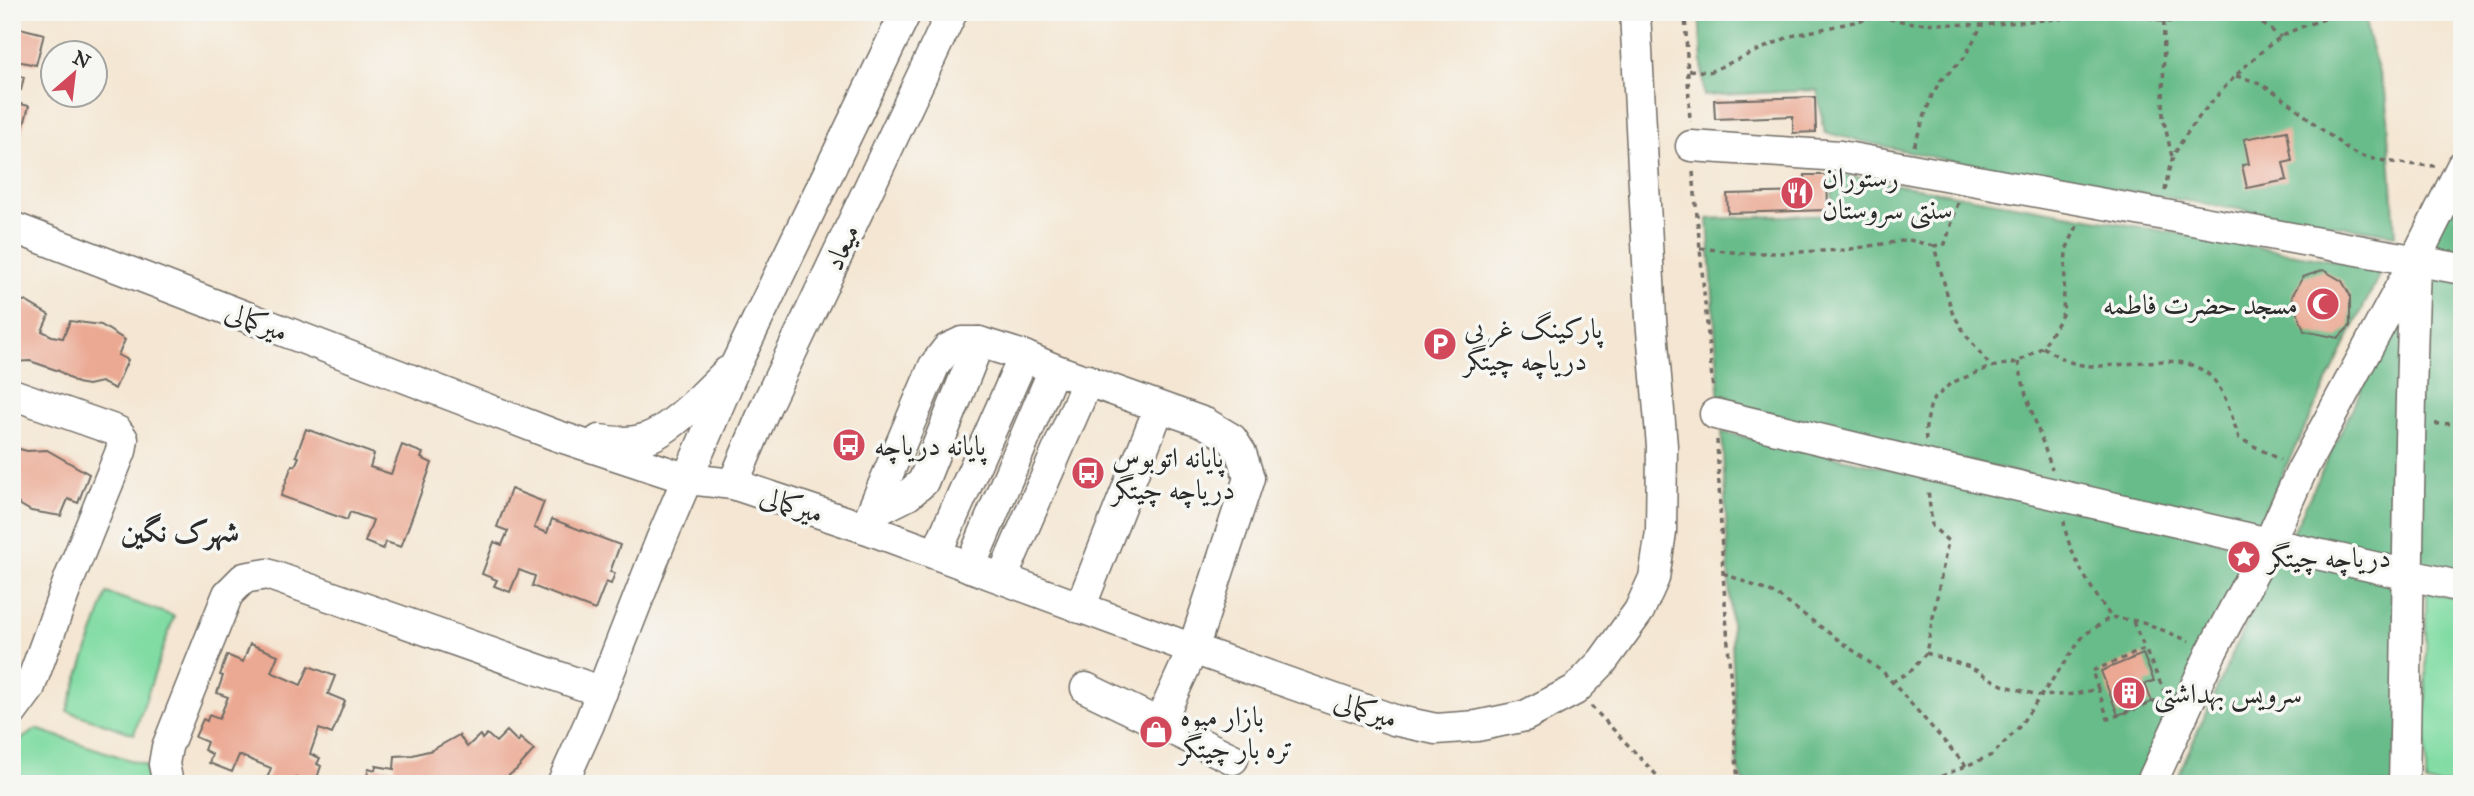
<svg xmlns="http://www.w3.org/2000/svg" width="2474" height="796" font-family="'IM FELL Great Primer',Amiri,serif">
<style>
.green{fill:#81dca3;stroke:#568467;stroke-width:2}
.forest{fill:#68bc89;stroke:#4a745a;stroke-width:2}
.building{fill:#eba993}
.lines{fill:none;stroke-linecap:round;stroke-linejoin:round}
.minor-casing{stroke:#716c65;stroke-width:33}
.path{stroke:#716c65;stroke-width:3.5;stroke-dasharray:5 5;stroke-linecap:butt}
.minor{stroke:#fff;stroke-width:30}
.labels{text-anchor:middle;stroke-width:7;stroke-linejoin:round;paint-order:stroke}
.poi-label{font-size:28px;fill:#2b2b2b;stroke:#f6f6f2;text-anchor:start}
.street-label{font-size:28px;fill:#2b2b2b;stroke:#f6f6f2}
.neighbourhood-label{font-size:30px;font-weight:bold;fill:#2b2b2b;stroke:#f6f6f2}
</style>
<rect width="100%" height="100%" fill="#f6f6f2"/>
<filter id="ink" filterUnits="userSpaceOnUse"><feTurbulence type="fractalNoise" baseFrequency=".0143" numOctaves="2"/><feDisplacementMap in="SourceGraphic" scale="14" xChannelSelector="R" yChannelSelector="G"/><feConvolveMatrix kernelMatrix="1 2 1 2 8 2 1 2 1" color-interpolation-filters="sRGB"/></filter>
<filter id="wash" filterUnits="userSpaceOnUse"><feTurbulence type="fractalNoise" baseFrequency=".00686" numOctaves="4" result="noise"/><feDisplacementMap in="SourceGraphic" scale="28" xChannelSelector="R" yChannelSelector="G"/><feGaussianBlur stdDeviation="1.57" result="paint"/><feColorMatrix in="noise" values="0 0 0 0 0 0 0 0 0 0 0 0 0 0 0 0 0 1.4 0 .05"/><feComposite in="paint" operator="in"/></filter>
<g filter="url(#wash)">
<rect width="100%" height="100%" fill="#f4e6d2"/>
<!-- green -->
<g class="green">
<path d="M2426 592 2462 600V784H2426Z"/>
<path d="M107 593 174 616 134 734 67 711Z"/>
<path d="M36 729 145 765 148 784H12V746Z"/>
</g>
<!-- forest -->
<g class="forest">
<path d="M1699 12H2366L2367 32 2387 100 2395 235 1963 164 1825 133 1817 90 1704 96Z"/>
<path d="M1830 173 2382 269 2256 528 1720 404 1708 219 1833 214Z"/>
<path d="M2462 181V256L2428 248Z"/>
<path d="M2419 269 2462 278V575L2291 536Z"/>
<path d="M1722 432 2251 548 2137 784H1745L1738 770Z"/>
<path d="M2278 552 2405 585 2402 784H2174Z"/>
</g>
<g id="blocks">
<!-- building -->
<g class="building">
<path d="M12 26 44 34 36 65 12 60Z"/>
<path d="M12 74 24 77 21 90 12 88Z"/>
<path d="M1815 97 1816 132 1793 133V116L1715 119 1714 100Z"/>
<path d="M12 102 29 106 21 136 12 133Z"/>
<path d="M2287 131 2292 161 2283 163 2287 180 2247 188 2242 165 2249 164 2244 139Z"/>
<path d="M1805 175H1827L1828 210 1728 213 1727 194 1806 192Z"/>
<path d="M2323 270 2342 281 2350 295V326L2338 338 2304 331 2292 296 2303 277Z"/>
<path d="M12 299 25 301 49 315 42 331 52 336 63 338 70 321 101 325 125 340 118 355 128 360 115 389 101 382 88 385 77 383 59 371 30 361 12 362Z"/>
<path d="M306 429 374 454 370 467 391 474 402 445 423 453 421 458 432 463 401 547 386 542 383 549 365 542 373 520 350 512 347 520 281 496 292 465 295 466 299 457 296 456Z"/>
<path d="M12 447 27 451 47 450 89 474 78 503 68 499 61 516 31 511 12 500 15 481 12 480Z"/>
<path d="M511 489 544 502 534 528 547 533 552 519 620 545 610 572 615 573 611 584 606 582 595 610 532 586 535 576 519 570 510 592 494 586 497 580 482 574 494 542 502 545 508 531 497 527Z"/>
<path d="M250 644 278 655 271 672 301 685 309 666 335 676 328 694 345 701 332 734 319 729 310 754 320 758 317 764 321 766 315 784 296 778 294 784H265L271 768 239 755 232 772 209 763 212 754 204 750 207 742 195 737 203 719 207 721 209 715 219 719 228 697 217 693 223 676 220 675 227 655 243 662Z"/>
<path d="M2143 654 2154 681 2145 684 2152 702 2118 715 2101 671Z"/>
<path d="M507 731 518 742 520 738 534 750 516 770 501 781 504 784H365L369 768 375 770 376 766 394 769 395 756 413 755 432 750 459 735 467 747 480 735 482 739 487 734 496 742Z"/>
</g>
</g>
</g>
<g filter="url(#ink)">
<use href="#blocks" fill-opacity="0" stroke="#716c65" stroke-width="2"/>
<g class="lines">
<defs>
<g id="minor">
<path d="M1691 146 1840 156 2462 269"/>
<path d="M12 227 555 435 688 479 733 484 865 528 1193 649 1394 720 1436 729 1477 726 1525 716 1575 690 1602 662 1639 611 1654 578 1661 532 1662 446 1651 319 1635 12"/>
<path d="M12 394 117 431 123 439 121 451 70 577 29 689 12 712"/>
<path d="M1715 414 1931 466 2462 587"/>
<path d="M599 440C615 442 631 444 647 438 672 429 708 391 727 372"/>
<path d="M733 484 766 406 952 12"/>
<path d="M872 513 908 495 923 482 979 342"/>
<path d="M865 528 934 366 947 349 962 342H979L1024 356 1054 369 1205 423 1232 439 1241 453 1249 478 1193 649 1160 722"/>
<path d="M936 554 1024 356"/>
<path d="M970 567 1054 369"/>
<path d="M1002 578 1088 380"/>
<path d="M1080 608 1159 408"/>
<path d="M1086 688 1233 759"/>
<path d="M168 784 164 764 167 747 228 594 244 578 267 574 602 692"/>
<path d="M562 784 589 724 661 540 737 362 906 12"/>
<path d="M2151 784 2211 653 2269 543 2301 472 2415 260 2462 166"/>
<path d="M2404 784C2408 612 2408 440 2415 268"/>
</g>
</defs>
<!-- minor casing -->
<use href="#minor" class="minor-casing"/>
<!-- path -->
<g class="path">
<path d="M1685 12 1690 122"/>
<path d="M2164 12 2163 117 2172 157"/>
<path d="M2246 12 2281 37"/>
<path d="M1689 70 1709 72 1791 36 1876 17 1914 23 1982 25 2132 13 2165 22 2213 18 2230 12"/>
<path d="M2236 76C2280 86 2300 115 2336 140 2341 144 2347 150 2354 153 2371 161 2414 165 2435 166"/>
<path d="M1914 146 1932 95 1941 80 1964 58 1982 25"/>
<path d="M1693 172 1713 390"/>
<path d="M2165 191C2167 181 2168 170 2172 160 2184 127 2252 53 2283 36 2303 24 2326 19 2349 12"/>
<path d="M1958 203 1945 244 1934 246 1952 312 1966 335 1991 367"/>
<path d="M1700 248 1740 253H1778L1844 250 1909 240 1934 246"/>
<path d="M2043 347C2055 355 2068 363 2082 365 2124 371 2182 345 2213 379 2227 395 2232 418 2239 438L2280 460"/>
<path d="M2018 362 2026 395 2052 469"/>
<path d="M2435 424 2462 423"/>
<path d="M1717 440 1723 573 1738 784"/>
<path d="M1926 440 1925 432 1931 402 1951 383 1991 367 2018 362 2043 347 2063 313 2066 250 2078 224"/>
<path d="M2064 521C2067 553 2093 591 2111 617"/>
<path d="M1723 573 1777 595 1884 673 1966 766"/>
<path d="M2133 622 2145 649"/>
<path d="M1926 653 1970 667 2002 685 2041 696 2075 694 2098 689 2108 719 2162 699"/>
<path d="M1892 682 1912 670 1926 653 1948 541 1932 526 1928 489"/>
<path d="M2098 689 2092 671 2145 649 2165 693"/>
<path d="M1591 706 1665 784"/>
<path d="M1923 784 1992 755 2016 731 2084 635 2111 617 2143 622 2189 641"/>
</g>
<!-- minor -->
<use href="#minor" class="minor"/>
</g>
</g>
<!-- icons -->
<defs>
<symbol id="restaurant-disc" viewBox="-11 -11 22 22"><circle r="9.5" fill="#d1495b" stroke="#f6f6f2"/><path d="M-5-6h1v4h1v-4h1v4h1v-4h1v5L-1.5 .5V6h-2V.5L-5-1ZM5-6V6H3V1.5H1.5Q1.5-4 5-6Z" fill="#fff"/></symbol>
<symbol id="mosque-disc" viewBox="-11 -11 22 22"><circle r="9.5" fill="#d1495b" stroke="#f6f6f2"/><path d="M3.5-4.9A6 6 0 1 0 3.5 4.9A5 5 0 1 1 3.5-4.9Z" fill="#fff"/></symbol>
<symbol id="parking-disc" viewBox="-11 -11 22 22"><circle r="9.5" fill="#d1495b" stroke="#f6f6f2"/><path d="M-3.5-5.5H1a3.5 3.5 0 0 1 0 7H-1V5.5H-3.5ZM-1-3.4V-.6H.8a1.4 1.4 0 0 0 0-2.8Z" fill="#fff"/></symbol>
<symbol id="bus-disc" viewBox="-11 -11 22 22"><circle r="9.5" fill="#d1495b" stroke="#f6f6f2"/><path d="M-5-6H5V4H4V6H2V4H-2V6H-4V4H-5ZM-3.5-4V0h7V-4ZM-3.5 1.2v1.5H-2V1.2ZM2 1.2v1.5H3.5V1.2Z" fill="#fff"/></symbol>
<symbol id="sight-disc" viewBox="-11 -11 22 22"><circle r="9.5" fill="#d1495b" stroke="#f6f6f2"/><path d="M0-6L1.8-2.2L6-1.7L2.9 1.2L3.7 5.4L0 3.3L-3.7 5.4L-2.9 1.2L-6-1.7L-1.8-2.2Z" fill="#fff"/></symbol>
<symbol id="building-disc" viewBox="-11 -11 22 22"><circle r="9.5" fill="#d1495b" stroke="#f6f6f2"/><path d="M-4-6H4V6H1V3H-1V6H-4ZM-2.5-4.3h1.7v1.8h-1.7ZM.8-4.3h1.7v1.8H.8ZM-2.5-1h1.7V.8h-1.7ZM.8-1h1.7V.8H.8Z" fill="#fff"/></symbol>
<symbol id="shop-disc" viewBox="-11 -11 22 22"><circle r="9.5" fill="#d1495b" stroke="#f6f6f2"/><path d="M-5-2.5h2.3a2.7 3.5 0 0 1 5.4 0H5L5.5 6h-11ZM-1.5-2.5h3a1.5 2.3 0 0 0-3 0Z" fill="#fff"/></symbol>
</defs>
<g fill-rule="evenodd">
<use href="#restaurant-disc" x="1778" y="174" width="38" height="38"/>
<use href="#mosque-disc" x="2304" y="285" width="38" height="38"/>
<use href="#parking-disc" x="1421" y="325" width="38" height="38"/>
<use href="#bus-disc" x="830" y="426" width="38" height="38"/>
<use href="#bus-disc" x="1069" y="454" width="38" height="38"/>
<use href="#sight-disc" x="2225" y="538" width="38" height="38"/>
<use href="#building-disc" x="2110" y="674" width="38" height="38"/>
<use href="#shop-disc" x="1137" y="713" width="38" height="38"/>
</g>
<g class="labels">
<!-- poi labels -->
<g class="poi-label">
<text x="1822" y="187">رستوران<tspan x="1822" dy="32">سنتی سروستان</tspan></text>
<text x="2298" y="314" text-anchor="end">مسجد حضرت فاطمه</text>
<text x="1464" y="338">پارکینگ غربی<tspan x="1464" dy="32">دریاچه چیتگر</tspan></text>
<text x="874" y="455">پایانه دریاچه</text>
<text x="1112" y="467">پایانه اتوبوس<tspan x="1112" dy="32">دریاچه چیتگر</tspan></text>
<text x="2268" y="567">دریاچه چیتگر</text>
<text x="2154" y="703">سرویس بهداشتی</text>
<text x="1180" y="726">بازار میوه<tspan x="1180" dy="32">تره بار چیتگر</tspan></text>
</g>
<!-- street labels -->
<g class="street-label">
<text transform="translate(841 247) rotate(-65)" y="10">میعاد</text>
<text transform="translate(257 321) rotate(21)" y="10">میرکمالی</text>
<text transform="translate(792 504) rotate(18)" y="10">میرکمالی</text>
<text transform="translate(1366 709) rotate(18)" y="10">میرکمالی</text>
</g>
<!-- neighbourhood labels -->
<g class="neighbourhood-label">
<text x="180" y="542">شهرک نگین</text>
</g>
</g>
<!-- margin -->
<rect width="2474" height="796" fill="none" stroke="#f6f6f2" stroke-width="42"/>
<!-- north arrow -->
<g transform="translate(74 74) rotate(28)"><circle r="33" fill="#f6f6f2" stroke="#a5a5a2" stroke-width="2"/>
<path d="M0-5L12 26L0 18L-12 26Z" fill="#d1495b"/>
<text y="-10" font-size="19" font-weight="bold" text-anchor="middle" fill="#2b2b2b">N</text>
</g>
</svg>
